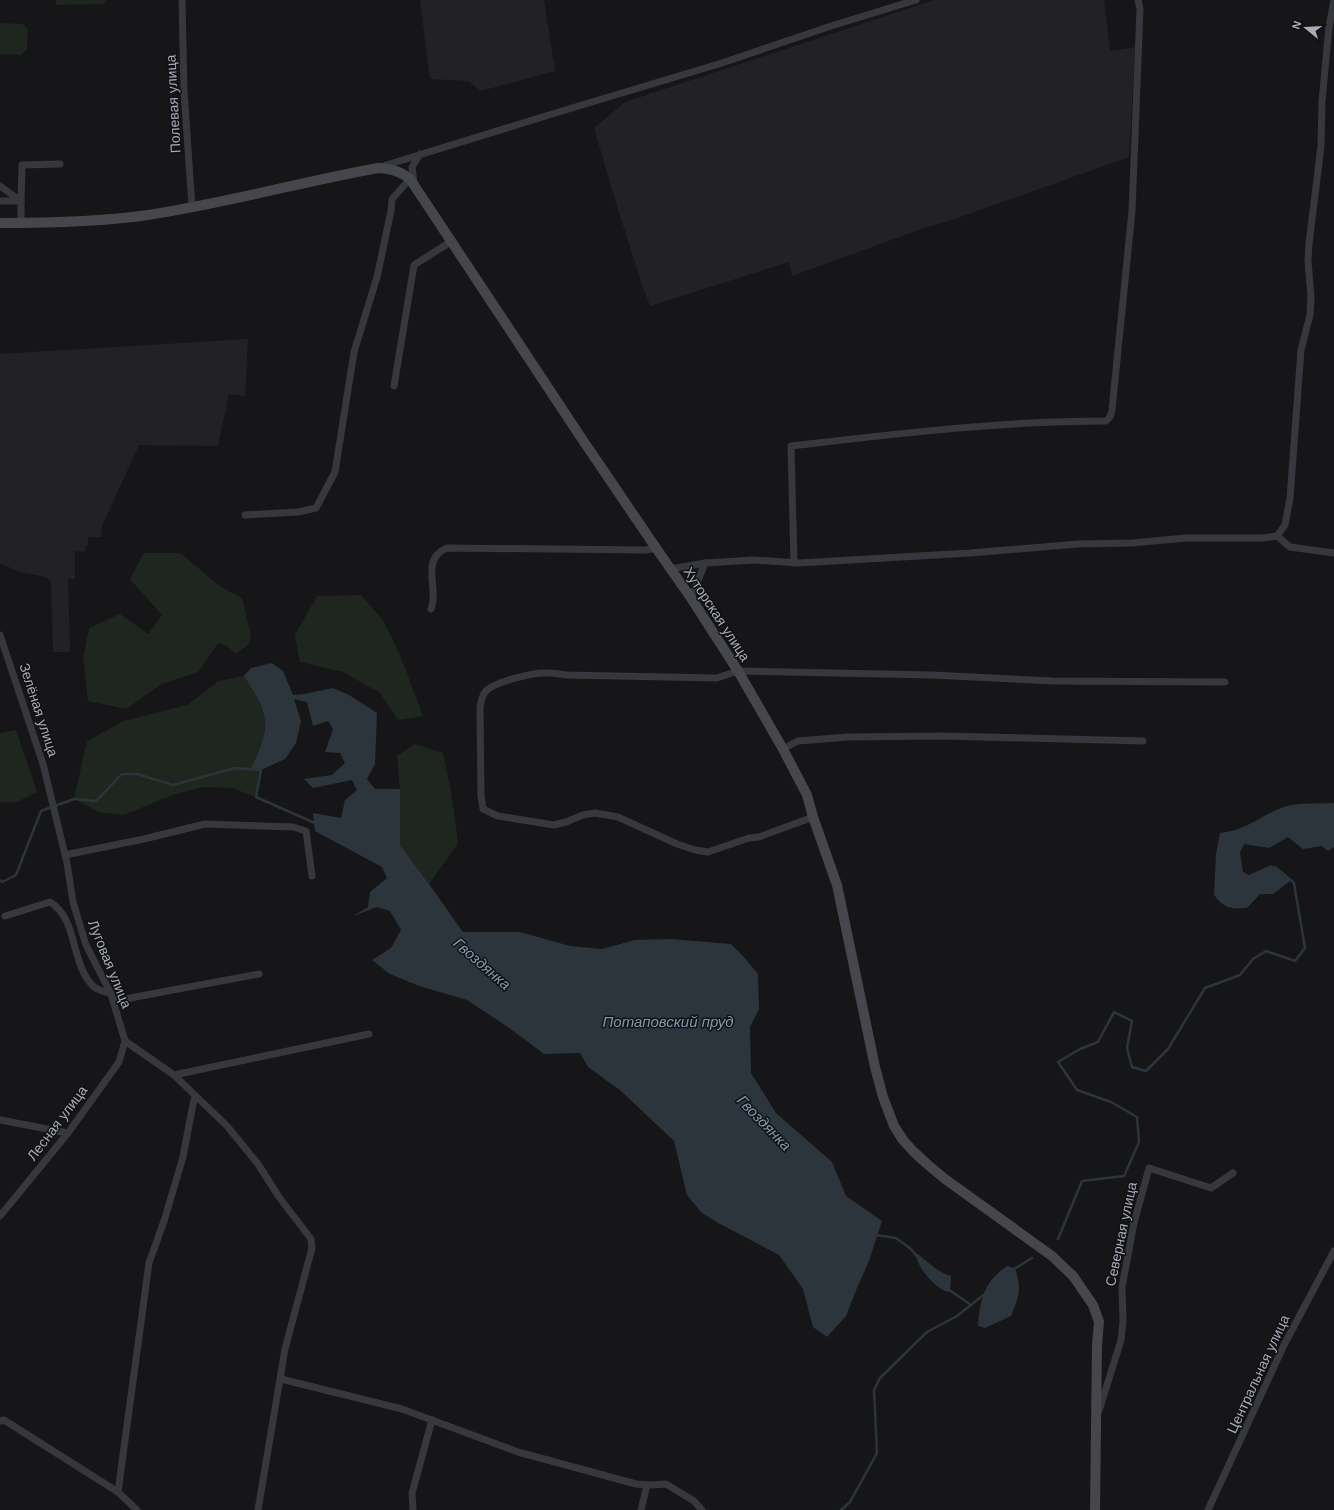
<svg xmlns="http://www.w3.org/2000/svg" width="1334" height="1510" font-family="Helvetica,sans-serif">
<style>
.built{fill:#222225}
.green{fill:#1e261f}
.water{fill:#2c353c}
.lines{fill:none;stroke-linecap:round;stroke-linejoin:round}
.stream{stroke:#2c353c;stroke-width:2.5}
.minor{stroke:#37383d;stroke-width:7}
.secondary{stroke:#45474d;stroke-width:10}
.labels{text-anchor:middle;stroke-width:3;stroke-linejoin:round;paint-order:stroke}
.street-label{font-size:14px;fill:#a8adb8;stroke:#111113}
.water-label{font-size:15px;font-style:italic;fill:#7f9bb3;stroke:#111113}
</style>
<rect width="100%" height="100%" fill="#161618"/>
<!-- built -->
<g class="built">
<path d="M420 0H544L555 71 481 91 468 81 430 79Z"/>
<path d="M934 0H1104L1110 51 1135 47 1129 157 952 220 927 227 792 276 789 262 650 306 642 285 616 203 594 128 625 102Z"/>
<path d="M248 339 245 396 229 394 218 446 139 445 102 526 101 537H88V545L85 546V552L75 551V579H68L70 652H53L51 583 46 577 19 572 0 563V354Z"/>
</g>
<!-- green -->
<g class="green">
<path d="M56 0H106L103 4 56 5Z"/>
<path d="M0 23 22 24 28 29 27 49 21 55 0 54Z"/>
<path d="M144 553H180L221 587 242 598 251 636 248 645 236 654 227 646 218 643 198 672 162 684 126 709 88 701 83 658 89 628 120 614 148 634 162 615 130 579Z"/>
<path d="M361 595 383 620 400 655 423 716 398 720 380 693 343 672 300 662 295 635 317 596Z"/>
<path d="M244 676C253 691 267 709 265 727 264 740 256 757 251 769L261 770 256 797 232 788 203 787 172 795 124 815 99 812 74 799 87 741 124 721 187 705 219 681Z"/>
<path d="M16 730 37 792 17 802H0V733Z"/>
<path d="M415 744 443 753 451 791 458 843 429 884 400 845V789L397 756Z"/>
</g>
<!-- water -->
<g class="water">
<path d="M272 663 283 671 293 695 304 694 333 688 349 695 377 713 375 764 367 779 375 789H400V845L429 884 463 932H520L570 946 602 949 635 940 670 939 731 944 743 956 758 974 759 1009 750 1027 751 1073 776 1113 832 1162 846 1196 882 1221 869 1261 857 1288 846 1316 827 1337 813 1327 803 1289 779 1255 720 1224 702 1213 687 1195 674 1141 621 1091 588 1067 580 1053 544 1054 508 1027 467 1000 419 986 390 974 372 960 391 948 401 930 390 911 377 907 353 916 368 907 370 892 387 878 382 867 315 831 313 813 341 818 345 800 357 790 352 780 313 788 304 779 332 775 345 763 340 753 325 752 333 729 328 721 313 726 307 702 294 699 301 721 296 743 285 759 261 770 251 769C256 757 264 741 265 728 267 709 253 691 244 676L251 668Z"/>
<path d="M1334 803V847L1328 851 1322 846 1303 849 1288 837 1269 848 1244 844 1240 853 1243 872 1249 875 1271 865 1290 881 1273 894H1260L1247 908C1230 909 1225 909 1214 895L1216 854 1220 833C1245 831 1259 817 1281 808 1296 802 1318 804 1334 803Z"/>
<path d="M916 1253C927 1261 937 1272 951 1276L950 1292C939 1292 922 1272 918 1262 917 1259 916 1256 916 1253Z"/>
<path d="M1007 1266 1015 1268C1022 1290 1019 1296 1011 1316L985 1328 978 1326C980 1299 984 1282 1007 1266Z"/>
</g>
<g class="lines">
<!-- stream -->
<g class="stream">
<path d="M0 880 2 882 16 875 41 811 74 799 96 801 122 774H137L173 785 235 768 261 770 256 797 317 824"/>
<path d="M876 1235 896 1238 911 1249 918 1258"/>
<path d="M1058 1239 1082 1181 1124 1176 1139 1142 1137 1117 1111 1102 1077 1090 1058 1062 1080 1049 1098 1042 1114 1012 1132 1021 1127 1048 1132 1067 1146 1071 1168 1049 1205 988 1240 975 1253 959 1266 951 1295 961 1305 948 1294 883 1275 867 1273 868"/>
<path d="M1014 1269 1032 1258"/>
<path d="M948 1289 971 1305"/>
<path d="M841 1510 850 1502 877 1453 874 1390 880 1378 927 1332 957 1316 986 1293"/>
</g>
<!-- minor -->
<g class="minor">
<path d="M182 0 184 91 192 207"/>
<path d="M380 167 562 111 722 63 831 26 916 0"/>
<path d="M414 183 412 167 420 154"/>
<path d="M0 186 21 201"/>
<path d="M0 201H21V223"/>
<path d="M21 201 22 165 60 164"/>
<path d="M394 386 414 265 452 241"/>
<path d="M245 515 298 512 316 508 335 472 354 352 377 277 391 211 392 199 410 179"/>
<path d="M1277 536 1290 547 1334 553"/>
<path d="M794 563 791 446C895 434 1000 421 1106 421L1110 417 1112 410 1132 211 1140 9 1138 0"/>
<path d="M670 569 705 563 754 560 799 563 970 553 1078 544 1132 543 1186 538H1262L1277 536 1285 525 1290 498 1301 350 1310 315 1311 297 1308 261 1309 244 1321 146 1322 101 1329 27 1334 0"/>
<path d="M691 598 705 563"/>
<path d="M431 609C432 606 433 603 433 600 435 581 423 558 447 548L646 550 656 548"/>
<path d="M0 635 43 764 67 863 73 902 86 945 111 994 125 1041 174 1075 227 1126 258 1164 279 1197 311 1239 312 1248 285 1349 258 1510"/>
<path d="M783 749 798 741 848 737 943 736 1143 741"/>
<path d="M813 817 759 837 749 838 708 852 695 850 677 844 618 817 595 813 583 815 566 822 554 825 498 816 483 809 481 795 480 707C481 702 482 696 485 692 493 682 534 672 547 673 553 673 560 674 566 675L717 678 738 671 932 675 1052 681 1225 682"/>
<path d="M65 855 144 839 205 824 293 827 306 831 312 876"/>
<path d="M5 916 50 902C78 919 70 961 92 985 96 990 106 992 111 994"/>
<path d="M114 1001 259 974"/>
<path d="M174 1075 369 1034"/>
<path d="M0 1120 68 1133"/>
<path d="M0 1216 68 1133 119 1062 125 1041"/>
<path d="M281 1379 402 1409 518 1452 636 1484 650 1485 666 1484 694 1501 702 1510"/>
<path d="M1099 1411 1121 1340 1123 1321 1122 1287 1134 1223 1149 1168 1211 1188 1233 1173"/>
<path d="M0 1421 4 1420 118 1492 137 1510"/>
<path d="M118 1492 149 1263 164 1221 183 1157 193 1104 195 1097"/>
<path d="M413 1510 412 1493 432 1420"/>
<path d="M641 1510 647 1485"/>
<path d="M1208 1510 1284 1345 1334 1251"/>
</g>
<!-- secondary -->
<path class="secondary" d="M0 223C49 223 100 222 148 215 226 203 301 182 378 168 391 169 400 171 410 179L580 436 656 548 691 598 738 671 783 749 807 795 813 817 837 885 875 1067 883 1097 894 1126 903 1140 913 1151 927 1164 945 1179 1052 1256 1073 1276 1093 1305 1099 1322 1097 1345 1095 1510"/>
</g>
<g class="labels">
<!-- street labels -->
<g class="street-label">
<text transform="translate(173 104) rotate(-93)" y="5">Полевая улица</text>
<text transform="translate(717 614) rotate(57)" y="5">Хуторская улица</text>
<text transform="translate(39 710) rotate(72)" y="5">Зелёная улица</text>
<text transform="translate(110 964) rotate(68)" y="5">Луговая улица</text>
<text transform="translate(57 1123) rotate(-53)" y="5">Лесная улица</text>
<text transform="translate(1121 1234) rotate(-78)" y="5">Северная улица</text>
<text transform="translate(1258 1374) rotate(-65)" y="5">Центральная улица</text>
</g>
<!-- water labels -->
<g class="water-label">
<text transform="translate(482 964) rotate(41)" y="5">Гвоздянка</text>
<text x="668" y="1027">Потаповский пруд</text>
<text transform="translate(764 1123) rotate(46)" y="5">Гвоздянка</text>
</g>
</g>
<!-- north arrow -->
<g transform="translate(1306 28) rotate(288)" stroke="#111113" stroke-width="3" paint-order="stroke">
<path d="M0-3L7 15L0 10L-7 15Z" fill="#a8adb8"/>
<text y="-6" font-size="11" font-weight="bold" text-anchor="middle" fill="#a8adb8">N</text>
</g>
</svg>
